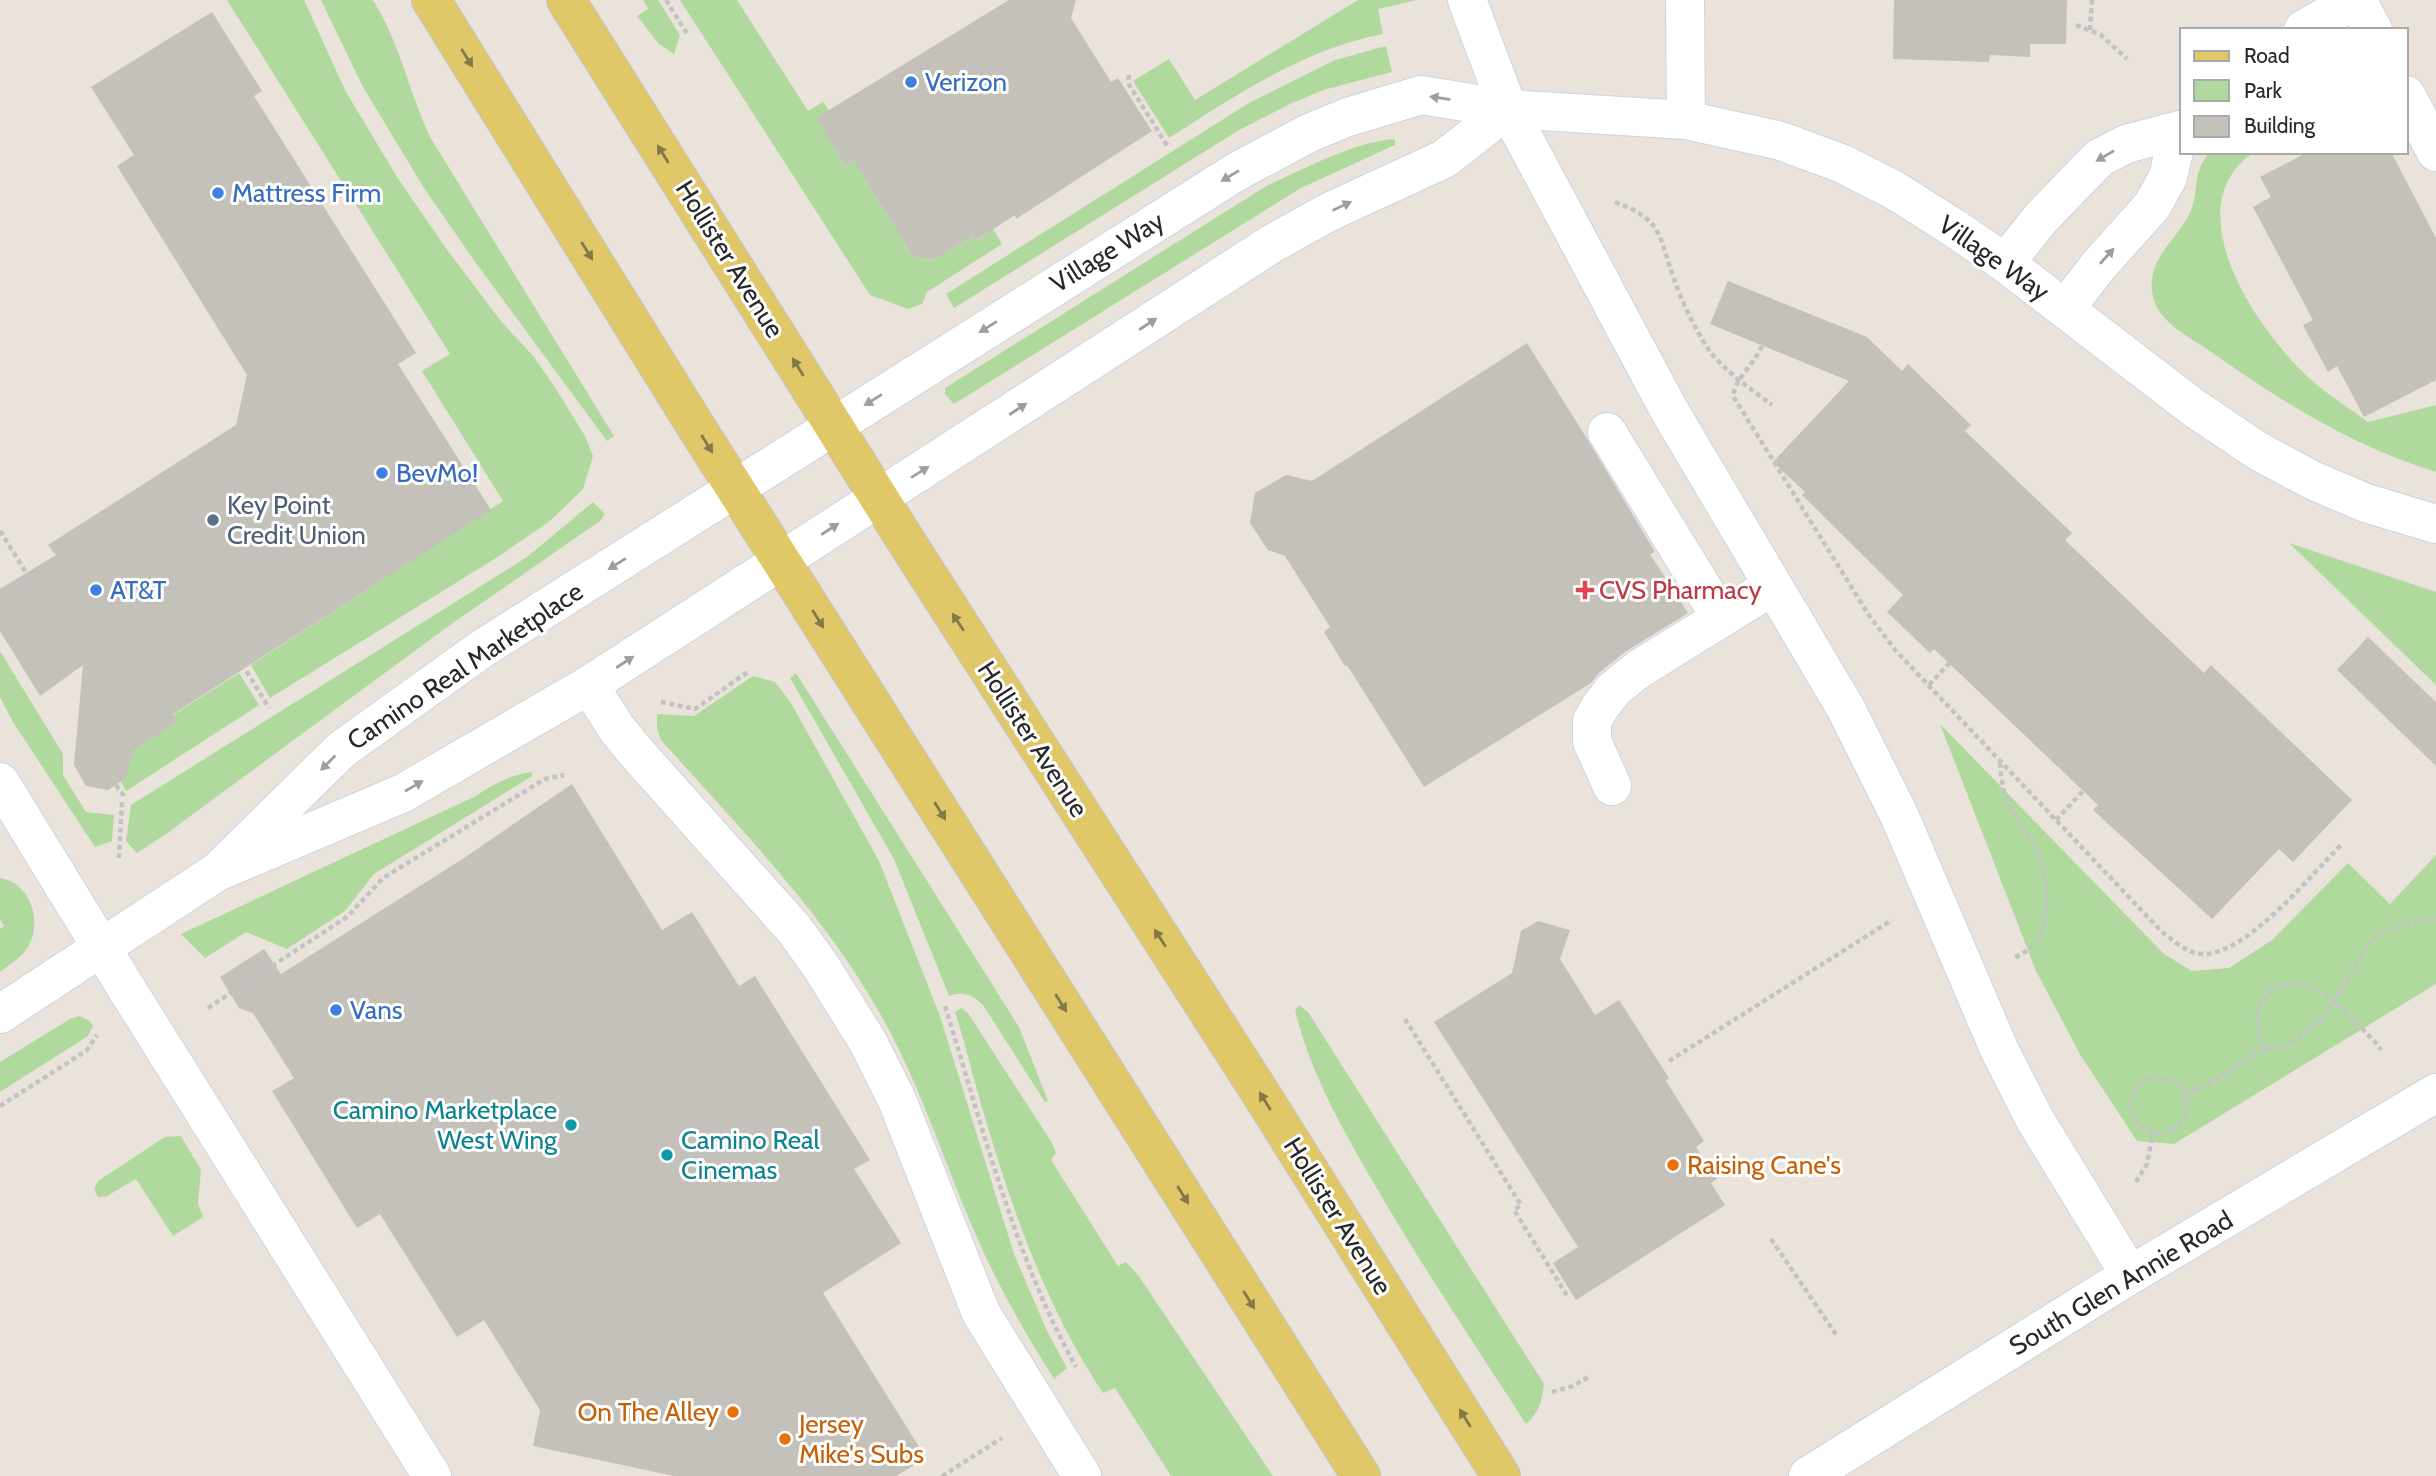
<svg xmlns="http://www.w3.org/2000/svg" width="2436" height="1476" font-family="Cabin,sans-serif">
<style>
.green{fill:#b0da9d}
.building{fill:#c4c0ba}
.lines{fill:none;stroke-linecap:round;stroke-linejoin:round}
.minor-casing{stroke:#d0d3df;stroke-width:40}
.major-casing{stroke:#c3c3c3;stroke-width:40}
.path{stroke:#c3c3c3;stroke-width:4.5;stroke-dasharray:5 3.5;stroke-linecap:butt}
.minor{stroke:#fff;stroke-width:38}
.major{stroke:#e0c768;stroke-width:38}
.oneway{fill:#847848}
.oneway2{fill:#9e9e9e}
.shop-dot{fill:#3f7fe0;stroke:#fff;stroke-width:2.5}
.service-dot{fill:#5c6f8a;stroke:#fff;stroke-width:2.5}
.health-dot{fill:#e0444e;stroke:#fff;stroke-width:2.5}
.culture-dot{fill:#0f9aa8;stroke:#fff;stroke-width:2.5}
.food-dot{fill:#e8710a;stroke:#fff;stroke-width:2.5}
.labels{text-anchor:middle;stroke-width:6;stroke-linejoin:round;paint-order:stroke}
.shop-label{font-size:26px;fill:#366cbe;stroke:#fff;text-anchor:start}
.street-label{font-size:26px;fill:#282828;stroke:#fff}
.service-label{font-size:26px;fill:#4e5e75;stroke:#fff;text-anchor:start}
.health-label{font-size:26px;fill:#be3a42;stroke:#fff;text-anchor:start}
.culture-label{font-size:26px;fill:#0d838f;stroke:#fff;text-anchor:end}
.food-label{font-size:26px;fill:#c56008;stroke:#fff;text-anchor:start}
</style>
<rect width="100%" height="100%" fill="#e9e3db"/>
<!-- green -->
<g class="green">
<path d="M227 0H304L346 92 397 177 445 247 500 320 534 357 556 389 585 436 593 456 583 489 550 521 496 558 270 698 251 665 503 501 422 371 450 354Z"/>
<path d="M321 0H373C400 43 409 92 430 137L614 436 607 441 473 259 424 188 363 87Z"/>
<path d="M643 0H658L680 35 674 54 659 44 637 16 648 9Z"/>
<path d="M680 0H737L808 111 823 102 829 110 846 164 853 160 913 257 934 260 973 236 976 241 993 229 1002 244 927 292 922 304 908 309 870 295Z"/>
<path d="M1358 0H1417L1378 9 1383 34C1304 49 1236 95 1169 138L1133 81 1169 59 1195 100Z"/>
<path d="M1386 46 1392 72 1323 90 1290 104 1239 130 954 308 946 294 1249 103 1335 60Z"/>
<path d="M1392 139 1395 140V145L1301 188 954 404 945 394V388L1268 185C1307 168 1349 144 1392 139Z"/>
<path d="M2211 152H2254C2173 208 2257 329 2308 377 2326 394 2348 407 2368 422L2436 405V472C2351 446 2279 400 2207 349 2189 337 2160 322 2154 300 2143 263 2173 244 2189 215 2200 194 2191 169 2211 152Z"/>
<path d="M593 502 605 514 600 521 450 625 166 834 137 853 126 841 131 805 527 557Z"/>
<path d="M2289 543 2436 592V685Z"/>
<path d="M0 651 63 754V775L86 812 114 815 112 841 95 847 13 722 0 697Z"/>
<path d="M239 673 259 705 126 791 118 777 126 745Z"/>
<path d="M796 673 1019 1027 1048 1101 1045 1102 983 1005C972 995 965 991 949 996L894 859 790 678Z"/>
<path d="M753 676 775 682 791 703 879 861 940 1016 1014 1254 1047 1331 1067 1368 1054 1379C1025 1333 998 1286 976 1235 946 1167 924 1096 889 1030 831 920 743 832 661 740L657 728V714L694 716Z"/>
<path d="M1940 724 2164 954 2192 971 2229 968 2272 940 2348 863 2390 904 2436 855V984L2174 1144 2137 1141 2081 1056 2036 971Z"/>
<path d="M532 772V776L374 874 345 911 287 949 246 932 205 958 181 934 476 796C493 784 511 775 532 772Z"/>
<path d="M0 878C29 882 43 920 29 945 23 957 10 964 0 972V929L4 926 0 919Z"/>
<path d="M1299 1005 1308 1012 1544 1384C1542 1401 1539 1413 1526 1424 1477 1348 1426 1272 1380 1194 1346 1135 1311 1077 1295 1010Z"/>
<path d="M962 1008 968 1013 1052 1143 1056 1153 1051 1160 1118 1266 1126 1262 1138 1275 1273 1476H1171L1115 1388 1103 1393C1045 1306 1010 1204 981 1104 972 1074 965 1042 955 1012Z"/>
<path d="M79 1016 90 1021 93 1026 88 1036 0 1092V1062L70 1019Z"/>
<path d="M181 1136 201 1170 198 1203 203 1217 173 1236 136 1179 107 1196 98 1197 94 1189 98 1181 165 1137Z"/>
</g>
<!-- building -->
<g class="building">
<path d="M1009 0H1076L1071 18 1111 82 1118 78 1152 131 1016 219 1015 215 975 241 973 236 934 260 913 257 853 160 845 165 816 118Z"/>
<path d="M1894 0H2067L2066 44H2030V57L1990 55 1989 62 1893 59Z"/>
<path d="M212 12 262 91 254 96 416 353 398 364 491 510 172 715 177 722 133 750 126 778 108 790 86 786 74 765 83 665 40 696 0 631V589L56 555 48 545 236 425 247 375 117 166 134 155 91 87Z"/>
<path d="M2308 152H2391L2436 238V380L2364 417 2337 366 2328 372 2303 325 2313 320 2253 207 2271 197 2260 177Z"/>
<path d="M1728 281 1867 337 1902 371 1908 364 1971 425 1965 431 2072 533 2065 540 2204 673 2211 665 2352 800 2293 862 2279 849 2212 919 2093 810 2098 805 1934 649 1930 653 1887 612 1903 595 1802 495 1805 492 1773 462 1849 381 1710 324Z"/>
<path d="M1527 343 1586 437 1655 552 1650 554 1688 613 1625 652 1600 672 1591 683 1424 787 1347 665 1345 666 1324 632 1330 627 1285 556 1268 550 1250 523 1255 493 1286 475 1312 481Z"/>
<path d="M2368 637 2436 702V766L2337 670Z"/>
<path d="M572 784 662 930 692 912 739 986 755 976 870 1160 854 1169 901 1243 823 1293 926 1458 896 1476H674L533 1446 540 1410 484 1320 457 1337 380 1214 357 1228 272 1091 294 1078 253 1013 239 1008 220 977 264 949 281 974 464 858Z"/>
<path d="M1538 921 1570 930 1560 959 1595 1015 1619 1000 1669 1078 1666 1081 1704 1141 1696 1147 1717 1179 1711 1183 1725 1205 1576 1300 1553 1263 1578 1247 1434 1022 1512 973 1521 931Z"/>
</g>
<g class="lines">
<defs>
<g id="minor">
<path d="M1467 0 1508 109 1669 410 1845 707 1900 817 1999 1049 2034 1118 2130 1275"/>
<path d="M1685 0 1686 120"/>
<path d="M2357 0 2373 30"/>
<path d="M2303 30 2354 0"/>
<path d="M2406 95 2436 152"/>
<path d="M2005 263 2041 218 2099 158 2126 144 2179 130 2168 177 2152 206 2099 265 2065 309"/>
<path d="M1607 432 1721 618"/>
<path d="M589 685 617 729 634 750 794 929 820 965 868 1042 897 1100 981 1313 1082 1476"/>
<path d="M0 782 128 991 432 1476"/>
<path d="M1612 786 1592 741V721L1600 707 1614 689 1639 669 1773 586"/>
<path d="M217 872 341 750 483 648 1236 172 1309 133 1348 117 1421 95 1508 109 1686 120 1781 141 1843 164 1894 190 1954 228 2005 263 2194 408 2258 451 2314 481 2366 503 2436 524"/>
<path d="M0 1014 217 872 403 793 589 685 1273 243 1329 212 1444 159 1508 109"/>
<path d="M1808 1476 2130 1275 2436 1093"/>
</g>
<g id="major">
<path d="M431 0 695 425 1361 1476"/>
<path d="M566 0 913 552 1256 1086 1501 1476"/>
</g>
</defs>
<!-- minor casing -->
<use href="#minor" class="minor-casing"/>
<!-- major casing -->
<use href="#major" class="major-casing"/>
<!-- path -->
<g class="path">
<path d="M666 0 688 35"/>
<path d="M2076 25 2101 35 2127 59"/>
<path d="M2090 30 2092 0"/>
<path d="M1129 75 1128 83 1168 147"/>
<path d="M1615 202C1664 220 1658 236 1674 279 1681 300 1695 329 1707 347 1723 371 1750 388 1772 405"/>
<path d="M1762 346C1755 363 1735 379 1733 396L1870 617 1896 651 2162 932C2174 941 2187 954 2204 954 2247 954 2311 875 2341 845"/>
<path d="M0 531 29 577 0 596"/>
<path d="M242 664 269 708"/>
<path d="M1929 685 1961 650"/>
<path d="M661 702 695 709 749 671"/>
<path d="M2000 763C2001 775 2002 788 2007 800 2013 818 2027 830 2035 846 2048 871 2053 918 2036 942 2031 949 2022 954 2014 958"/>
<path d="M116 785 126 799"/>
<path d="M2056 820 2096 777"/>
<path d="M119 858 122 802"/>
<path d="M945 1006C983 1128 1014 1255 1076 1367"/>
<path d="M208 1008 347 917 383 878 545 779 564 775"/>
<path d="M1405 1019 1521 1205 1514 1210 1568 1297"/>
<path d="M2264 1049C2245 1010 2268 971 2314 989 2337 999 2357 1024 2375 1042L2381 1050"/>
<path d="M1669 1061 1892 920"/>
<circle cx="2159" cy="1105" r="28"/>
<path d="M2185 1094 2214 1080 2264 1049 2282 1047 2296 1040 2325 1017 2368 944 2378 935 2392 929 2436 917"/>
<path d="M0 1106 86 1051 97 1035"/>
<path d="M2136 1182 2147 1164 2153 1132"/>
<path d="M1771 1239 1837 1336"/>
<path d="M1552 1392 1573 1386 1590 1376"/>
<path d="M942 1476 1002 1438"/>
</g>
<!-- minor -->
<use href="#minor" class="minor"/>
<!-- major -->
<use href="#major" class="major"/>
</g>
<!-- one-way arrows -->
<defs><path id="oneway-solid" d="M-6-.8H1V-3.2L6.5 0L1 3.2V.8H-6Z" transform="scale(1.75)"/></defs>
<g class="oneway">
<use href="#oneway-solid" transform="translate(467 58) rotate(58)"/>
<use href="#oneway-solid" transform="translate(663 154) rotate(-122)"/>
<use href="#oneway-solid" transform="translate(587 251) rotate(58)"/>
<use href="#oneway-solid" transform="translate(798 367) rotate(-122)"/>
<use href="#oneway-solid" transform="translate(707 444) rotate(58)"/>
<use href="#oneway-solid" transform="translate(818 619) rotate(58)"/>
<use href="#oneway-solid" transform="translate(958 622) rotate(-123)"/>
<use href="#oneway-solid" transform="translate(940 811) rotate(58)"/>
<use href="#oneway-solid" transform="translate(1160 938) rotate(-123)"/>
<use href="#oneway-solid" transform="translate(1061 1003) rotate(58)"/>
<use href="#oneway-solid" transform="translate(1265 1101) rotate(-122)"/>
<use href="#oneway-solid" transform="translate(1183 1195) rotate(58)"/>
<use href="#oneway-solid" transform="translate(1249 1300) rotate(58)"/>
<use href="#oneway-solid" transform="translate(1465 1418) rotate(-122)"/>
</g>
<g class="oneway2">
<use href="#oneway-solid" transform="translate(1440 98) rotate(-171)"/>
<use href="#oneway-solid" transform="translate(2105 156) rotate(149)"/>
<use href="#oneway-solid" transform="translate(1230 176) rotate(149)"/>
<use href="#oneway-solid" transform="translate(1342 206) rotate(-25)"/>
<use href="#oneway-solid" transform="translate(2107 256) rotate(-48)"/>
<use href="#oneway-solid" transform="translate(1148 324) rotate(-33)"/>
<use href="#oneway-solid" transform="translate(988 327) rotate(148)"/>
<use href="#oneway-solid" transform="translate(873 400) rotate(148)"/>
<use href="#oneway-solid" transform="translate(1018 409) rotate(-33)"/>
<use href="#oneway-solid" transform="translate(920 472) rotate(-32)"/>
<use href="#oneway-solid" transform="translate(830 529) rotate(-33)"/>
<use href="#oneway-solid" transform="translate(617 564) rotate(148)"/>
<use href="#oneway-solid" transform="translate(625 662) rotate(-33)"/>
<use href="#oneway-solid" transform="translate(328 763) rotate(135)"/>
<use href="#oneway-solid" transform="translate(414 786) rotate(-30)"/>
</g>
<!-- markers -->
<g class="shop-dot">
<circle cx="911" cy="82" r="7"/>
<circle cx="218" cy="193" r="7"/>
<circle cx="382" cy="473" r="7"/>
<circle cx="96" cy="590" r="7"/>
<circle cx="336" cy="1010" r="7"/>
</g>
<circle class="service-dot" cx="213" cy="520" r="7"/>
<path class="health-dot" d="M1581.5 579.5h7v7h7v7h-7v7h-7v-7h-7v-7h7z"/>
<g class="culture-dot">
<circle cx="571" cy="1125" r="7"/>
<circle cx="667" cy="1155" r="7"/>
</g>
<g class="food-dot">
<circle cx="1673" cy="1165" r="7"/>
<circle cx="733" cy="1412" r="7"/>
<circle cx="785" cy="1439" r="7"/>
</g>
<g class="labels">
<!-- shop labels -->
<g class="shop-label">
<text x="925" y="91">Verizon</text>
<text x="232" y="202">Mattress Firm</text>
<text x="396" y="482">BevMo!</text>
<text x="110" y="599">AT&amp;T</text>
<text x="350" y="1019">Vans</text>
</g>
<!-- street labels -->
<g class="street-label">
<text transform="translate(1107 252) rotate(-32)" y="9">Village Way</text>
<text transform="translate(1994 258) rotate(35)" y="9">Village Way</text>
<text transform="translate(730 259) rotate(58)" y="9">Hollister Avenue</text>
<text transform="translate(465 666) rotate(-34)" y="9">Camino Real Marketplace</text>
<text transform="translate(1033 739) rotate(57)" y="9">Hollister Avenue</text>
<text transform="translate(1338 1216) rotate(58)" y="9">Hollister Avenue</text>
<text transform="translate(2121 1283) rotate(-31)" y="9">South Glen Annie Road</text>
</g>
<!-- service labels -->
<g class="service-label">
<text x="227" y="514">Key Point<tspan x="227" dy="30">Credit Union</tspan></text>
</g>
<!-- health labels -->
<g class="health-label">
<text x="1599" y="599">CVS Pharmacy</text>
</g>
<!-- culture labels -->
<g class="culture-label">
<text x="557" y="1119">Camino Marketplace<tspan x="557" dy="30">West Wing</tspan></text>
<text x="681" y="1149" text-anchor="start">Camino Real<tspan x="681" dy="30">Cinemas</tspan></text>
</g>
<!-- food labels -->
<g class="food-label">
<text x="1687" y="1174">Raising Cane's</text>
<text x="719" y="1421" text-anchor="end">On The Alley</text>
<text x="799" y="1433">Jersey<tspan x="799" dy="30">Mike's Subs</tspan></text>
</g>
</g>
<!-- legend -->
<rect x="2180" y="28" width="228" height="126" fill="#ffffff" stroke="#a9a9a9" stroke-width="2"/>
<rect x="2194" y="51" width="35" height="10" fill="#e0c768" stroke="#a9a9a9" stroke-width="2"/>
<text x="2244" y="63" font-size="21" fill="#282828">Road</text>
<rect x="2194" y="80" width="35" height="21" fill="#b0da9d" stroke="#a9a9a9" stroke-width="2"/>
<text x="2244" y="98" font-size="21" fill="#282828">Park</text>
<rect x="2194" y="116" width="35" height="21" fill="#c4c0ba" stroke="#a9a9a9" stroke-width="2"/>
<text x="2244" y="133" font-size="21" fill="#282828">Building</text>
</svg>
